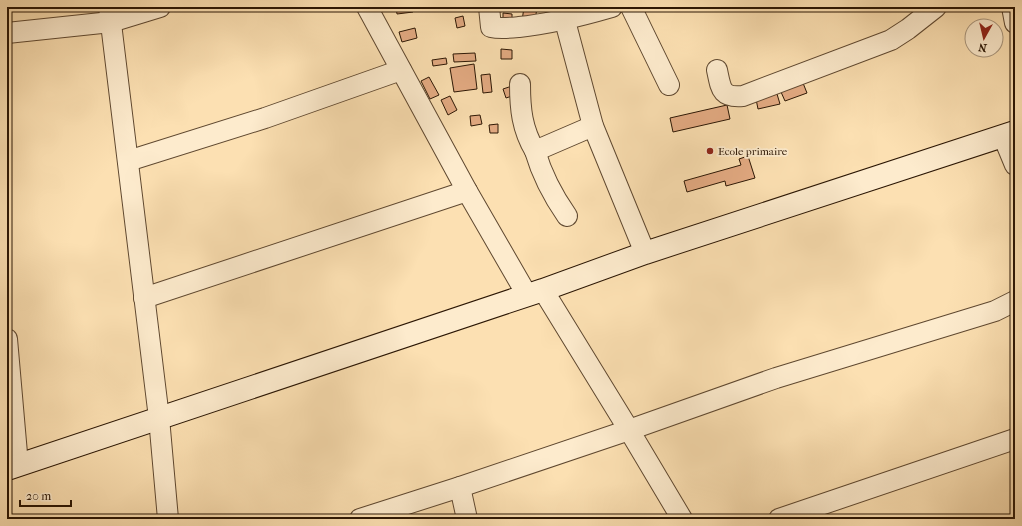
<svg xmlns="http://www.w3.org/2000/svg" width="1022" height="526" font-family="'IM FELL French Canon',serif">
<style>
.building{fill:#e4ab83;stroke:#2b1604}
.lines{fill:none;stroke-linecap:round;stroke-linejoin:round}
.street-casing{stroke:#5f4830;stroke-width:22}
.secondary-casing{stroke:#2b1604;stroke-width:24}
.street{stroke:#fdebcd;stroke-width:20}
.secondary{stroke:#fdebcd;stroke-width:22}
.poi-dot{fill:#8f2418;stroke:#fdebcd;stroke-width:1.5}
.labels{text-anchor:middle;stroke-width:3.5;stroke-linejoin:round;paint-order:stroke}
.poi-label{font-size:11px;fill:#2b1604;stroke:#fdebcd;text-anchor:start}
</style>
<rect width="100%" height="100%" fill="#fce0b2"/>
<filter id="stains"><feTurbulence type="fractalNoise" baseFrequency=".005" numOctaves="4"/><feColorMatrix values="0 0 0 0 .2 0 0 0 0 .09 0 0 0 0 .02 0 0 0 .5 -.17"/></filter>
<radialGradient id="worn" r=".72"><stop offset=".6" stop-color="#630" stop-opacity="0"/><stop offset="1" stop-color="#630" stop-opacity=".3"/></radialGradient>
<!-- building -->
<g class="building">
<path d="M396 7H412L413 12 397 14Z"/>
<path d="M524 7H537L535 22 522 21Z"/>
<path d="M503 13 512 14V24L503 23Z"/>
<path d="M463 16 465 26 457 28 455 18Z"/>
<path d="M415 28 417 38 402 42 399 32Z"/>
<path d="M501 49 512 50V59H501Z"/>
<path d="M475 53 476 61 454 62 453 54Z"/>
<path d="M446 58 447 64 433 66 432 60Z"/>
<path d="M474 64 477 89 454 92 450 68Z"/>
<path d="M490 74 492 92 483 93 481 75Z"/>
<path d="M429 77 439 95 430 99 421 81Z"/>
<path d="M803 83 807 93 785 101 781 92Z"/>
<path d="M512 86 515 95 506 98 503 89Z"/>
<path d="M777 94 780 104 758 109 756 99Z"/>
<path d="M450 96 457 110 448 115 441 100Z"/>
<path d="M727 105 730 119 673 132 670 118Z"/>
<path d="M480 115 482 124 471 126 470 116Z"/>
<path d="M498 124V133H490L489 125Z"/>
<path d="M748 156 755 178 726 186 725 181 687 192 684 181 741 165 739 159Z"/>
</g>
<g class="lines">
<defs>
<g id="street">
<path d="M109 7 159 418 168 519"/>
<path d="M367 7 467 191 527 295"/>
<path d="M489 7 491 27C500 29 509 28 519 27 551 24 581 16 612 7"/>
<path d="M631 7 669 85"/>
<path d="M1012 7 1015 23"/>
<path d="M565 21 593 126 645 253"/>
<path d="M7 33 111 22 160 7"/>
<path d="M717 70C721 89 721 98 743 96L891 40 908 29 936 7"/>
<path d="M520 84C520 109 522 129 535 151L593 126"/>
<path d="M1003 136 1015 165"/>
<path d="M535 151C542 175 553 196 567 216"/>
<path d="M128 161 265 118 401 70"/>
<path d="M543 290 629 430 682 519"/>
<path d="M144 298 467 191"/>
<path d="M7 339 18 465"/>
<path d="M460 487 467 519"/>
<path d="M360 519 460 487 629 430 776 378 995 311 1015 301"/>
<path d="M779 519 1015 439"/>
</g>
<path id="secondary" d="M7 469 543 290 645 253 1015 132"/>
</defs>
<!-- street casing -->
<use href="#street" class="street-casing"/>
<!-- secondary casing -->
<use href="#secondary" class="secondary-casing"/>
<!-- street -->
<use href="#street" class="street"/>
<!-- secondary -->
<use href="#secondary" class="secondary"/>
</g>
<!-- markers -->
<circle class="poi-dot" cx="710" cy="151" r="4"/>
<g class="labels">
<!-- poi labels -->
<g class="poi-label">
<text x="718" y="155">Ecole primaire</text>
</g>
</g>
<!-- margin -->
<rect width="1022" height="526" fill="none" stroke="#fce0b2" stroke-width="24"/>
<rect x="8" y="8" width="1006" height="510" fill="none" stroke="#2b1604" stroke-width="2"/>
<rect x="12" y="12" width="998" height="502" fill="none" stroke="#2b1604"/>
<!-- north arrow -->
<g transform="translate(984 38) rotate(188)"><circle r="19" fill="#fdebcd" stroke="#a9967d"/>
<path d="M0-3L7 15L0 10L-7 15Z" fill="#8f2418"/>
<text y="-6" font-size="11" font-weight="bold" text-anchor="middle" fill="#2b1604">N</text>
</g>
<!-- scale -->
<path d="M20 500v6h51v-6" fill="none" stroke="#2b1604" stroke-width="2"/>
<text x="26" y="500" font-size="12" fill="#2b1604" stroke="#fdebcd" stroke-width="3" paint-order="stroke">20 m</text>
<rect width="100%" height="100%" filter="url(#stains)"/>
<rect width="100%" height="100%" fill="url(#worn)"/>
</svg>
